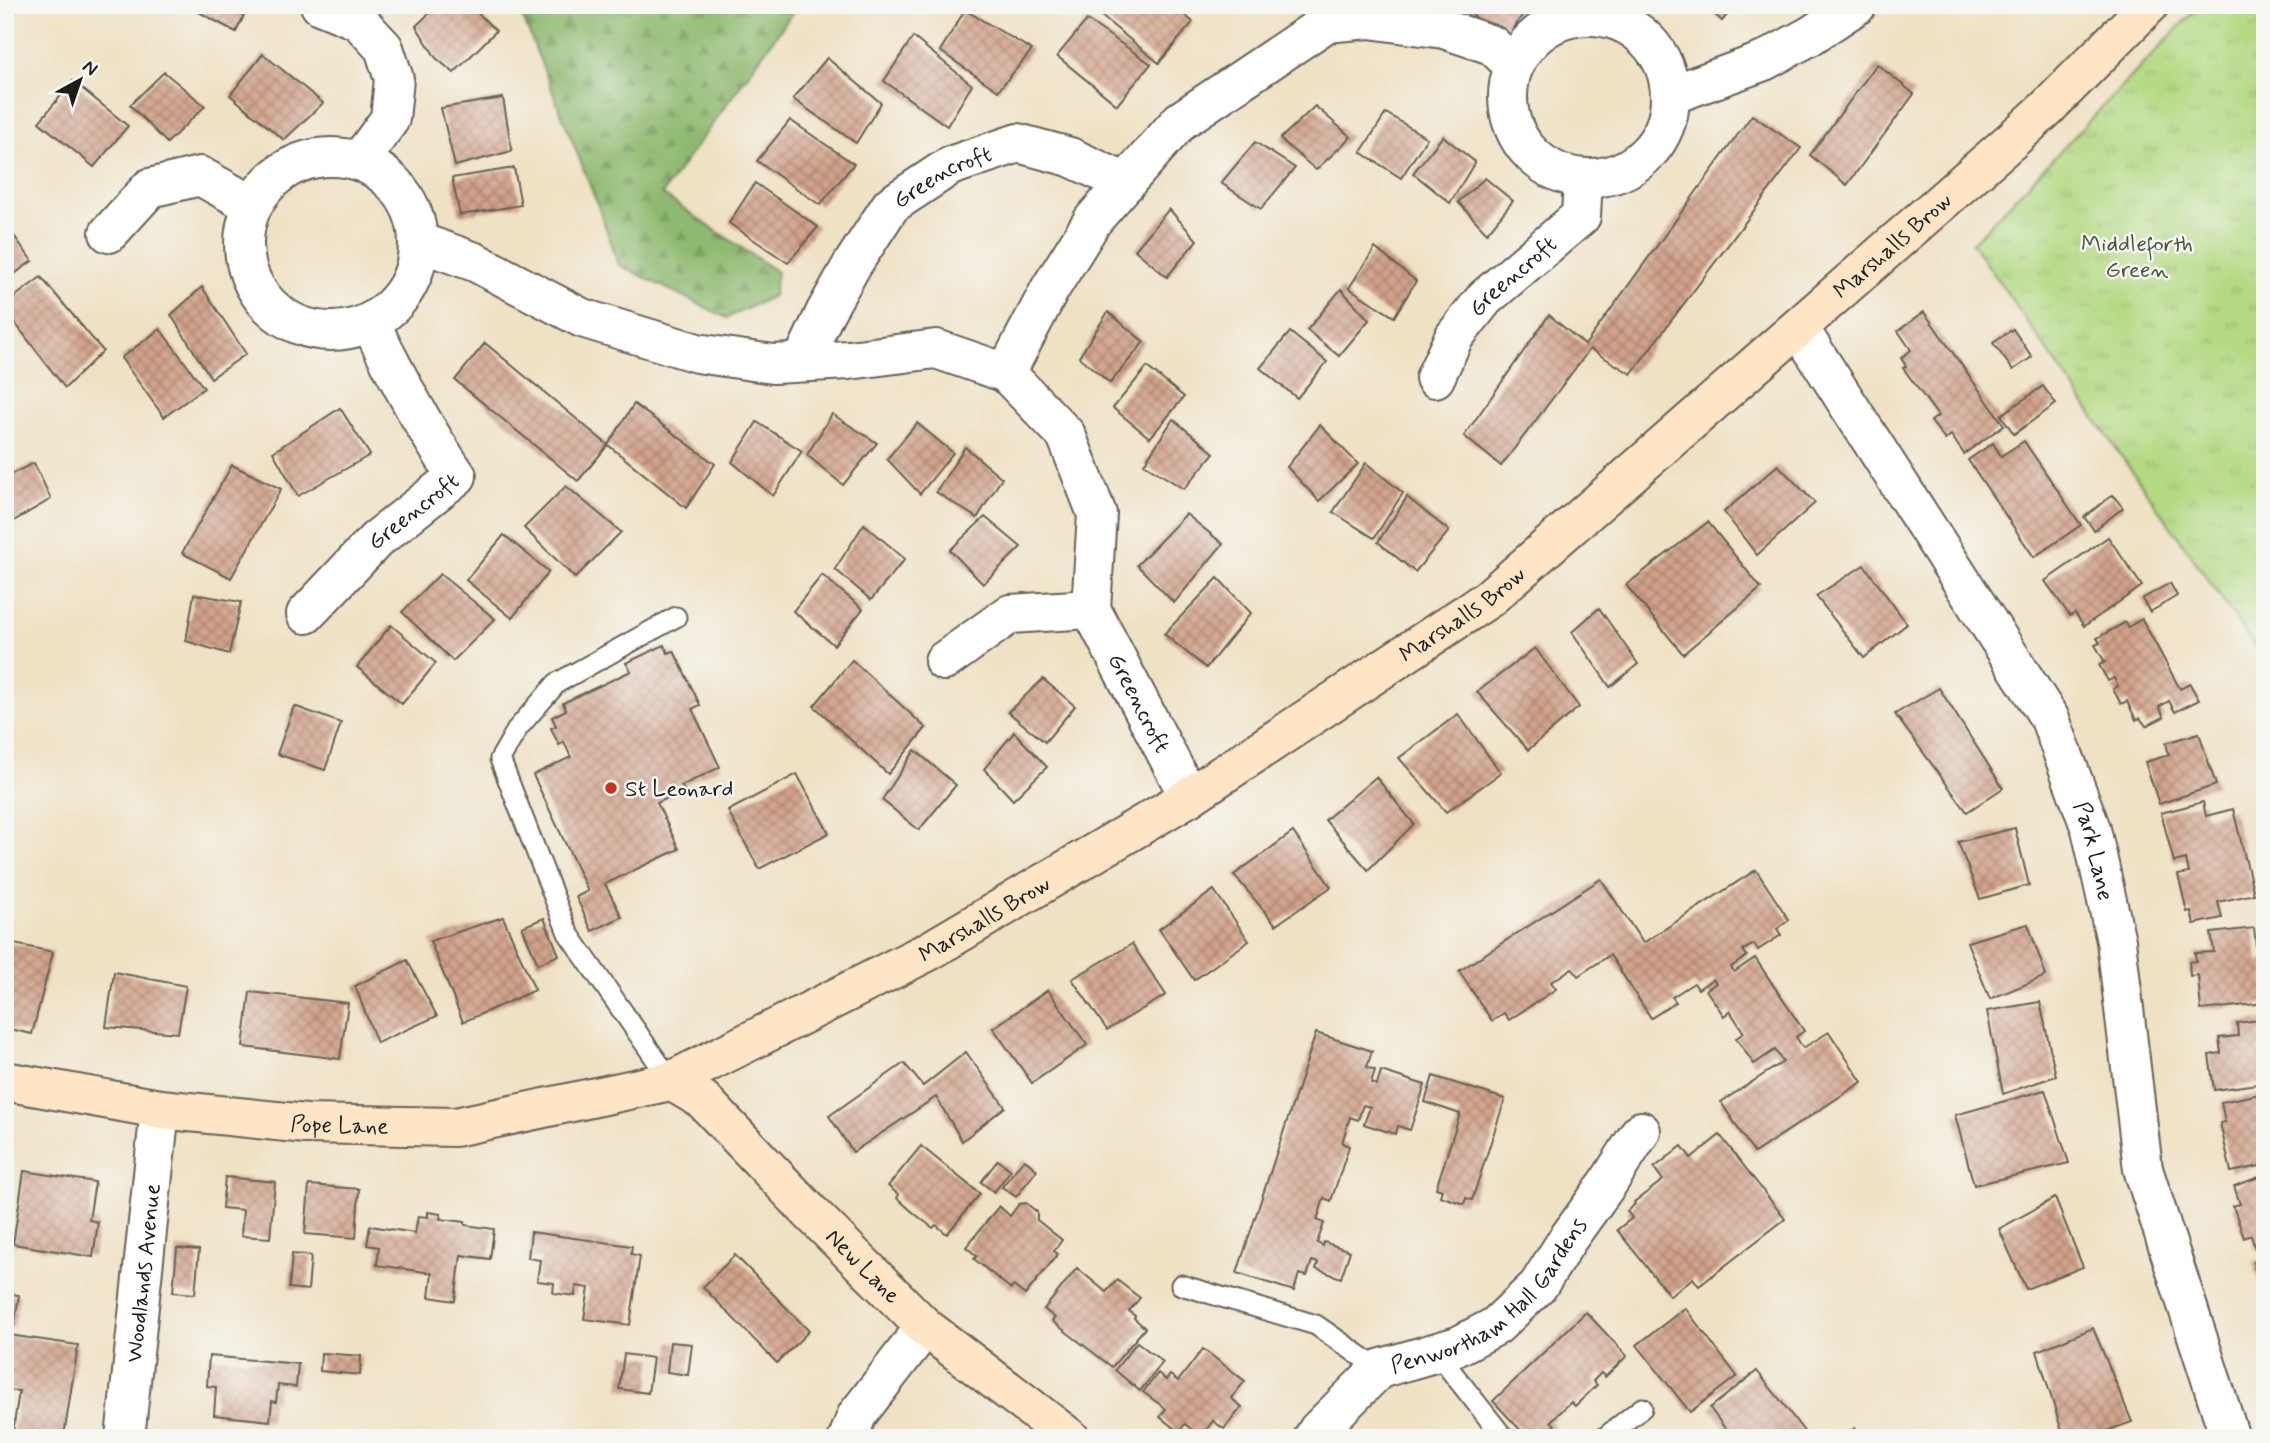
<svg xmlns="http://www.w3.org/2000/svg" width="2270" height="1443" font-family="Mynerve,sans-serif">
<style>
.grass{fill:url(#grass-tufts);stroke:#687a4f;stroke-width:2}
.forest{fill:url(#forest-firs);stroke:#556a46;stroke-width:2}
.building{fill:url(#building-cross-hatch)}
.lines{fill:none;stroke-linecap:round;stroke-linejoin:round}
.lane-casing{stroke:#666156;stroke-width:23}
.street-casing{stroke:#666156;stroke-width:42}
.secondary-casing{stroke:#666156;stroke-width:42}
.lane{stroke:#fff;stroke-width:19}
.street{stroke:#fff;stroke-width:38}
.secondary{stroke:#fde5c5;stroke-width:38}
.poi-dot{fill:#c8321e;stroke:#f6f6f2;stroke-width:2.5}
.labels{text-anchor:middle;stroke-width:5;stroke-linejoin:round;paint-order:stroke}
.street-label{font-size:23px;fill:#1c1c1c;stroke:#f6f6f2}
.park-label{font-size:23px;fill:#49553b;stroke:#f6f6f2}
.poi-label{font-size:23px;fill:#1c1c1c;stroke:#f6f6f2;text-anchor:start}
</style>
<defs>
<pattern id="grass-tufts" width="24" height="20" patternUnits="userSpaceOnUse" patternTransform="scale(1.75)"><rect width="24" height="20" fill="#b3d982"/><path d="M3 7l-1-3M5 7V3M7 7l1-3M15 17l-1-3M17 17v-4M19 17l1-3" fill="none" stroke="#99ba70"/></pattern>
<pattern id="forest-firs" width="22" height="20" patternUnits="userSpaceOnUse" patternTransform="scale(1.75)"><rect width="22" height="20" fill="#8eb970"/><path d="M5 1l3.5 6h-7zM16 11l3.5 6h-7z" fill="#7a9e60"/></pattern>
<pattern id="building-cross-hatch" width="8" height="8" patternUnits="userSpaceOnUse" patternTransform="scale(1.75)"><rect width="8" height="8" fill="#d2a38b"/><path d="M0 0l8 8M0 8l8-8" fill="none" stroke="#aa8471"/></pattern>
</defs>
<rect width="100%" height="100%" fill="#f6f6f2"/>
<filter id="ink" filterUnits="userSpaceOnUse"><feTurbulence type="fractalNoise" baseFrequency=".0143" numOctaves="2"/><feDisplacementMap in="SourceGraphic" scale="14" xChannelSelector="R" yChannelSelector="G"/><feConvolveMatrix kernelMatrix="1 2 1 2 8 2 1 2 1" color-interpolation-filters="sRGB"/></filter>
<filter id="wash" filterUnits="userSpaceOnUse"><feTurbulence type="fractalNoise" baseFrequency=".00686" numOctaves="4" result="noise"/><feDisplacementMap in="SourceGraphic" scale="28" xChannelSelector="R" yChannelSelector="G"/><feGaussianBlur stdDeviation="1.57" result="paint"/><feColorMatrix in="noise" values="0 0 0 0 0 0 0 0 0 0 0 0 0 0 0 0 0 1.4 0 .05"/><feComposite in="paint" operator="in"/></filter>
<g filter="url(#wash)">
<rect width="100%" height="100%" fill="#efe1c3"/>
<!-- grass -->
<path class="grass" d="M2200 5H2265V661L1972 243Z"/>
<!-- forest -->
<path class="forest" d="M518 5H798L662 194 777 272 773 296 727 318 619 265 595 198Z"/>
<g id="blocks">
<!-- building -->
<g class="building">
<path d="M186 5H249L236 32Z"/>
<path d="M438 5H470L496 31 454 73 436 58 416 26Z"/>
<path d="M1101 5H1172L1193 22 1159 63 1095 11Z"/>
<path d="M1461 5H1528L1506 42Z"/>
<path d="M1704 5H1735L1722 21Z"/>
<path d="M965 10 1032 50 998 91 940 51Z"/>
<path d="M1087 20 1151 64 1117 105 1057 56Z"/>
<path d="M913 37 972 85 947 126 884 81Z"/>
<path d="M263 54 323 103 284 140 230 95Z"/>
<path d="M827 58 881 103 856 143 793 99Z"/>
<path d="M1877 64 1914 94 1847 185 1810 155Z"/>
<path d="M164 72 205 106 167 143 130 105Z"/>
<path d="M73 81 128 126 94 167 39 122Z"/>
<path d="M503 98 512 151 455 166 441 108Z"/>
<path d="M1315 106 1351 137 1316 170 1280 139Z"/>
<path d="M1386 113 1427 138 1401 178 1361 152Z"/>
<path d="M1752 115 1801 148 1631 374 1590 349 1501 466 1464 436 1549 315 1585 345Z"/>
<path d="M790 120 854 164 820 205 757 161Z"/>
<path d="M1443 136 1475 162 1450 203 1413 173Z"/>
<path d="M1255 142 1295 168 1261 209 1221 183Z"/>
<path d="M514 168 521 205 460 215 452 178Z"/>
<path d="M1485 178 1513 201 1487 233 1458 202Z"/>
<path d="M755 183 818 227 788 263 729 223Z"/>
<path d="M1169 209 1197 240 1167 277 1135 250Z"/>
<path d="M5 223 32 261 5 281Z"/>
<path d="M1375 248 1416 281 1394 317 1349 288Z"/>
<path d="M41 277 103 351 65 388 5 310V304Z"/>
<path d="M202 287 246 354 211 378 171 315Z"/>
<path d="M1341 289 1369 320 1339 356 1307 330Z"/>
<path d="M1108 312 1144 342 1110 383 1079 357Z"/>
<path d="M1924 312 2004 425 1964 454 1951 435 1945 440 1931 421 1938 416 1903 368 1906 366 1901 358 1911 350 1898 331Z"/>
<path d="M160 329 204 388 164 417 121 358Z"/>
<path d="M2013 329 2032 357 2013 370 1993 343Z"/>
<path d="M1290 332 1327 362 1297 398 1260 368Z"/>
<path d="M485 343 608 445 634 404 715 464 686 508 608 445 578 481 455 380Z"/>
<path d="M1147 367 1184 397 1150 438 1113 408Z"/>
<path d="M2043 386 2056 404 2014 434 2001 415Z"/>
<path d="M340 408 370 455 298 496 273 452Z"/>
<path d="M832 414 877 443 843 485 807 455Z"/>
<path d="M1173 419 1214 453 1184 489 1144 464Z"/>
<path d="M757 422 802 451 773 496 732 462Z"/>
<path d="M917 423 953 453 920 494 887 459Z"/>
<path d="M1320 425 1358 464 1319 501 1287 467Z"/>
<path d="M2024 441 2081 525 2034 557 1968 460 1993 443 2001 456Z"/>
<path d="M965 447 1002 478 977 518 936 492Z"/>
<path d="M34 463 51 499 5 526V477Z"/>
<path d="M1366 463 1403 493 1374 538 1333 512Z"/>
<path d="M232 465 281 489 231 578 182 553Z"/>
<path d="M1778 465 1815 503 1757 555 1724 512Z"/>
<path d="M566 486 621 532 575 578 524 528Z"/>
<path d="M2113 495 2123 508 2094 530 2084 517Z"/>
<path d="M1407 497 1449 531 1415 572 1378 542Z"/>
<path d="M1186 514 1223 544 1174 603 1137 565Z"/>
<path d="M985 517 1021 547 983 584 950 550Z"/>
<path d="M1708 522 1761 588 1683 654 1626 585Z"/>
<path d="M864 524 905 559 871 600 835 569Z"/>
<path d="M504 535 549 572 512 618 466 580Z"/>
<path d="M2108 537 2142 586 2084 626 2075 613 2070 616 2045 581Z"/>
<path d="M1864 565 1907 624 1864 658 1816 596Z"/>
<path d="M440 574 495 619 453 661 402 612Z"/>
<path d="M822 575 863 609 834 645 793 611Z"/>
<path d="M1218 578 1251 613 1206 668 1164 634Z"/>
<path d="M2170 583 2177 596 2150 612 2142 599Z"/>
<path d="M194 594 241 602 229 654 186 641Z"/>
<path d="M1599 608 1638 664 1610 687 1572 632Z"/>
<path d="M2142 619 2180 689 2190 684 2199 700 2175 712 2169 701 2159 707 2164 717 2146 726 2140 718 2136 720 2127 701 2121 704 2113 689 2118 686 2114 678 2108 681 2099 665 2105 662 2095 645 2100 643 2097 638 2126 622 2128 627Z"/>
<path d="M391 625 436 663 402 704 357 667Z"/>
<path d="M664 645 668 653 674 651 700 705 692 709 720 767 681 786 684 790 657 803 679 849 605 884 622 917 592 931 576 897 588 891 533 775 571 757 564 742 559 745 551 728 556 726 552 717 566 710 563 703 631 671 626 663Z"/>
<path d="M1535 648 1579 707 1528 750 1477 692Z"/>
<path d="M852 660 926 728 888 774 814 706Z"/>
<path d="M1043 679 1075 706 1045 742 1008 712Z"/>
<path d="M1939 688 2003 788 1967 812 1895 714Z"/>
<path d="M294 706 341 723 325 770 277 754Z"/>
<path d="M1458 714 1501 773 1446 812 1399 758Z"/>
<path d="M1014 732 1047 767 1013 800 984 769Z"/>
<path d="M2199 733 2216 785 2159 804 2145 762 2169 755 2166 743Z"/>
<path d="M915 750 956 785 919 830 882 800Z"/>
<path d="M797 774 829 833 759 869 728 811Z"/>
<path d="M1376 777 1414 824 1368 870 1325 820Z"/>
<path d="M2203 802 2206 816 2233 809 2254 894 2218 902 2222 918 2194 924 2191 911 2187 912 2178 875 2189 873 2186 859 2174 862 2161 813Z"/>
<path d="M2015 828 2029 885 1980 899 1958 842Z"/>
<path d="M1293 832 1331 887 1276 925 1234 875Z"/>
<path d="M1756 870 1789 920 1777 929 1781 935 1758 950 1754 944 1743 950 1747 956 1731 967 1734 972 1755 958 1804 1031 1796 1037 1803 1048 1829 1032 1862 1082 1754 1153 1721 1102 1783 1062 1775 1050 1754 1064 1736 1038 1744 1033 1730 1011 1724 1016 1706 990 1716 983 1713 979 1698 989 1694 983 1672 997 1676 1002 1651 1018 1610 955 1578 976 1572 968 1562 975 1551 982 1556 989 1509 1020 1504 1013 1492 1021 1459 971 1601 879 1643 943Z"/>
<path d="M1214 890 1249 941 1194 980 1159 929Z"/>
<path d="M503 917 535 990 463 1022 430 941Z"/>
<path d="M544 918 559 955 538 964 522 927Z"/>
<path d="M2028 924 2046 976 1990 999 1967 942Z"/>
<path d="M2254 928 2258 962 2265 961V1003L2201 1010 2198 975 2190 976 2189 962 2196 961 2195 953 2214 952 2211 933Z"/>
<path d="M5 942 53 952 32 1034 5 1028Z"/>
<path d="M1132 944 1166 995 1107 1030 1072 979Z"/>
<path d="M407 960 437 1016 377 1043 355 986Z"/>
<path d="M114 972 186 986 178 1033 106 1027Z"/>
<path d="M1048 990 1087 1045 1032 1083 993 1028Z"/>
<path d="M250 992 348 1003 340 1059 243 1047Z"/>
<path d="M2040 1002 2056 1076 2003 1094 1987 1011Z"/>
<path d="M2265 1019V1083L2214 1090 2209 1055 2221 1053 2219 1038 2238 1036 2237 1023Z"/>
<path d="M1316 1033 1372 1051 1367 1067 1375 1070 1371 1083 1377 1085 1381 1071 1425 1085 1410 1130 1398 1126 1395 1134 1364 1124 1370 1107 1363 1105 1358 1120 1350 1117 1342 1143 1349 1146 1340 1174 1331 1201 1324 1198 1317 1220 1324 1223 1317 1243 1323 1246 1324 1242 1350 1251 1341 1278 1316 1269 1318 1263 1312 1261 1307 1276 1299 1274 1294 1291 1237 1273Z"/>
<path d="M966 1052 1005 1107 962 1141 936 1097 853 1152 829 1116 904 1063 923 1086Z"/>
<path d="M1433 1076 1505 1099 1472 1200 1466 1198 1464 1204 1440 1196 1442 1190 1436 1188 1460 1114 1425 1102Z"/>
<path d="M2045 1090 2069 1163 1974 1185 1955 1115Z"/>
<path d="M2265 1093V1165L2231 1172 2220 1123 2225 1122 2221 1102Z"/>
<path d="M1720 1135 1785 1219 1699 1286 1693 1278 1670 1296 1617 1230 1632 1218 1627 1211 1635 1204 1634 1202 1663 1180 1654 1168 1682 1146 1691 1158Z"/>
<path d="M921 1146 980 1194 947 1234 936 1225 933 1228 915 1214 897 1198 899 1195 888 1186Z"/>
<path d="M1024 1159 1037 1170 1016 1197 1002 1187Z"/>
<path d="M998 1160 1011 1170 994 1192 981 1182Z"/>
<path d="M24 1171 95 1182 89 1220 98 1222 93 1257 13 1244Z"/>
<path d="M2265 1175V1246L2255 1249 2251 1235 2244 1238 2233 1206 2240 1204 2234 1186Z"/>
<path d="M225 1177 275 1182 270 1238 241 1236 243 1210 222 1208Z"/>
<path d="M309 1185 359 1189 356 1238 305 1234Z"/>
<path d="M2055 1198 2083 1267 2026 1289 1999 1229Z"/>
<path d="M1026 1203 1037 1212V1220L1062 1240 1054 1251 1058 1254 1025 1295 1014 1286 1011 1289 974 1259 977 1256 966 1247 999 1206 1010 1216 1019 1204Z"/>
<path d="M428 1212 441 1214 440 1219 465 1222V1225L494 1229 490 1259 461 1255 455 1301 429 1297 432 1273 377 1265 379 1247 367 1245 370 1226 415 1233 418 1216 428 1217Z"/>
<path d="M531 1232 632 1246 631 1254 640 1256 630 1325 584 1319 589 1288 576 1286 575 1296 553 1293 554 1283 537 1281 540 1260 528 1258Z"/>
<path d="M177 1248 199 1250 195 1294 173 1292Z"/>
<path d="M292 1254 311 1256 308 1290 289 1288Z"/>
<path d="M735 1255 809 1331 777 1363 703 1287Z"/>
<path d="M2265 1258V1294H2264L2253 1262Z"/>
<path d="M1077 1268 1106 1292 1117 1280 1140 1298 1129 1311 1135 1316 1134 1318 1145 1328 1112 1367 1052 1321 1055 1318 1044 1309Z"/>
<path d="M5 1293 19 1295 14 1327 5 1326Z"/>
<path d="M1685 1308 1737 1376 1690 1412 1637 1345Z"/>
<path d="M1586 1312 1627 1356 1605 1377 1601 1373 1593 1381 1597 1385 1575 1406 1571 1402 1551 1421 1555 1425 1541 1438H1528L1493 1401Z"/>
<path d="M2093 1328 2132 1422 2087 1438H2064L2037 1351Z"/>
<path d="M9 1335 78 1345 64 1436 55 1434 54 1438H12L19 1391 5 1390V1361Z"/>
<path d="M670 1342 692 1344 688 1375 667 1372Z"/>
<path d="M1137 1342 1163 1362 1140 1391 1115 1370Z"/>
<path d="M1203 1349 1245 1381 1231 1398 1242 1407 1224 1429 1213 1421 1201 1437 1185 1424 1179 1432 1160 1417 1166 1409 1143 1392 1158 1373 1166 1380 1170 1375 1178 1381Z"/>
<path d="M321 1353 361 1356 360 1375 320 1371Z"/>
<path d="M624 1354 653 1358 648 1393 619 1389Z"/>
<path d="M209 1356 298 1364 296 1387 278 1385 276 1402 272 1401 270 1421 214 1415 216 1387 207 1386Z"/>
<path d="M1757 1371 1784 1405 1809 1438H1732L1710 1408Z"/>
<path d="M1855 1428 1862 1438H1841Z"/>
</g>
</g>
</g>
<g filter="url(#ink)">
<use href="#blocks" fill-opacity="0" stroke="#666156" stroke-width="2"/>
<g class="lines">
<defs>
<g id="lane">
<path d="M671 1081 568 933 500 759 518 728 557 683 676 617"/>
<path d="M1181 1285 1316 1325 1379 1369"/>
<path d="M1436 1352 1504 1438"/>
<path d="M1604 1438 1642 1408"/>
</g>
<g id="street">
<path d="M320 5 359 21 384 48 394 79 390 119 359 161"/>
<circle cx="1589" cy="97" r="81"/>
<path d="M1671 95 1764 61 1810 36 1857 5"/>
<circle cx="331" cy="244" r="87"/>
<path d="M109 233 150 188 200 176 252 205"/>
<path id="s1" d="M419 242 475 262 582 318 697 353 773 364 849 360 936 349 1006 373 1066 435 1097 514 1091 609 1189 797"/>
<path id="s2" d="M1799 328 2050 719 2091 829 2116 941 2143 1169 2230 1438"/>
<path id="s3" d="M802 362 826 311 852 265 891 205 950 166 1018 143 1070 157 1126 183"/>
<path d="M1006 373 1050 289 1093 220 1180 121 1326 23 1369 19 1444 29 1492 45 1514 66"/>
<path id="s4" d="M1435 378 1454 337 1485 298 1581 216 1583 179"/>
<path id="s5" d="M306 614 376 540 457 476C423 427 396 376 370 322"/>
<path d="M944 661 1010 614 1091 609"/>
<path id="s6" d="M125 1438 160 1109"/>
<path d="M848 1438 857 1415 925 1327"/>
<path id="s7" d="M1313 1438 1318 1430 1379 1369 1458 1346 1496 1326 1538 1286 1567 1240 1608 1183 1641 1131"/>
</g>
<g id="secondary">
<path id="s8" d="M5 1081 160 1109 306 1124 455 1127 671 1081 929 951 1189 797 1488 599 2012 140 2047 108 2149 5"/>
<path id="s9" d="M671 1081 703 1100 809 1211 925 1327 1070 1438"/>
</g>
</defs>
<!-- lane casing -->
<use href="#lane" class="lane-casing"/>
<!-- street casing -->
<use href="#street" class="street-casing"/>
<!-- secondary casing -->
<use href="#secondary" class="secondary-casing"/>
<!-- lane -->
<use href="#lane" class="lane"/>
<!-- street -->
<use href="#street" class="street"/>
<!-- secondary -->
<use href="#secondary" class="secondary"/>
</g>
</g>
<!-- markers -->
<circle class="poi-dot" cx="611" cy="788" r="7"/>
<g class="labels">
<!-- street labels -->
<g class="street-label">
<text dy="8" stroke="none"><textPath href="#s3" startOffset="240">Greencroft</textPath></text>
<text dy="8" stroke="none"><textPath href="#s8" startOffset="2161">Marshalls Brow</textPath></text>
<text dy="8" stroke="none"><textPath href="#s4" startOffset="130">Greencroft</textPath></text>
<text dy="8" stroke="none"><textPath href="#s5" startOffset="149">Greencroft</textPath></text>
<text dy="8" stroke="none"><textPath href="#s8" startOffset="1594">Marshalls Brow</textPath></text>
<text dy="8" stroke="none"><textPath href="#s1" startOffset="987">Greencroft</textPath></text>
<text dy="8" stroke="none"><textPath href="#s2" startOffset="604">Park Lane</textPath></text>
<text dy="8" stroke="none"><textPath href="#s8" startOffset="1027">Marshalls Brow</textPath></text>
<text dy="8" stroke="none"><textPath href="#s8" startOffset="338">Pope Lane</textPath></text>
<text dy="8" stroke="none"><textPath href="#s9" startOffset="268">New Lane</textPath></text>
<text dy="8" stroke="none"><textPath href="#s6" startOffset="166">Woodlands Avenue</textPath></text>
<text dy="8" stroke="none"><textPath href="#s7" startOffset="233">Penwortham Hall Gardens</textPath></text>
</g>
<!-- park labels -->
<g class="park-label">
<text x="2137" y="251">Middleforth<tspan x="2137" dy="26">Green</tspan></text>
</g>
<!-- poi labels -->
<g class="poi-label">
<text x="625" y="796">St Leonard</text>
</g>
</g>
<!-- margin -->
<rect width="2270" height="1443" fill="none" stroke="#f6f6f2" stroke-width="28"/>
<!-- north arrow -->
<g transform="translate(80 80) rotate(40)" stroke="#f6f6f2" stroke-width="5" paint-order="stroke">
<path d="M0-5L12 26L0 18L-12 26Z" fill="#1c1c1c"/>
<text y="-10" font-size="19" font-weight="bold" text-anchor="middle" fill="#1c1c1c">N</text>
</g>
</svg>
